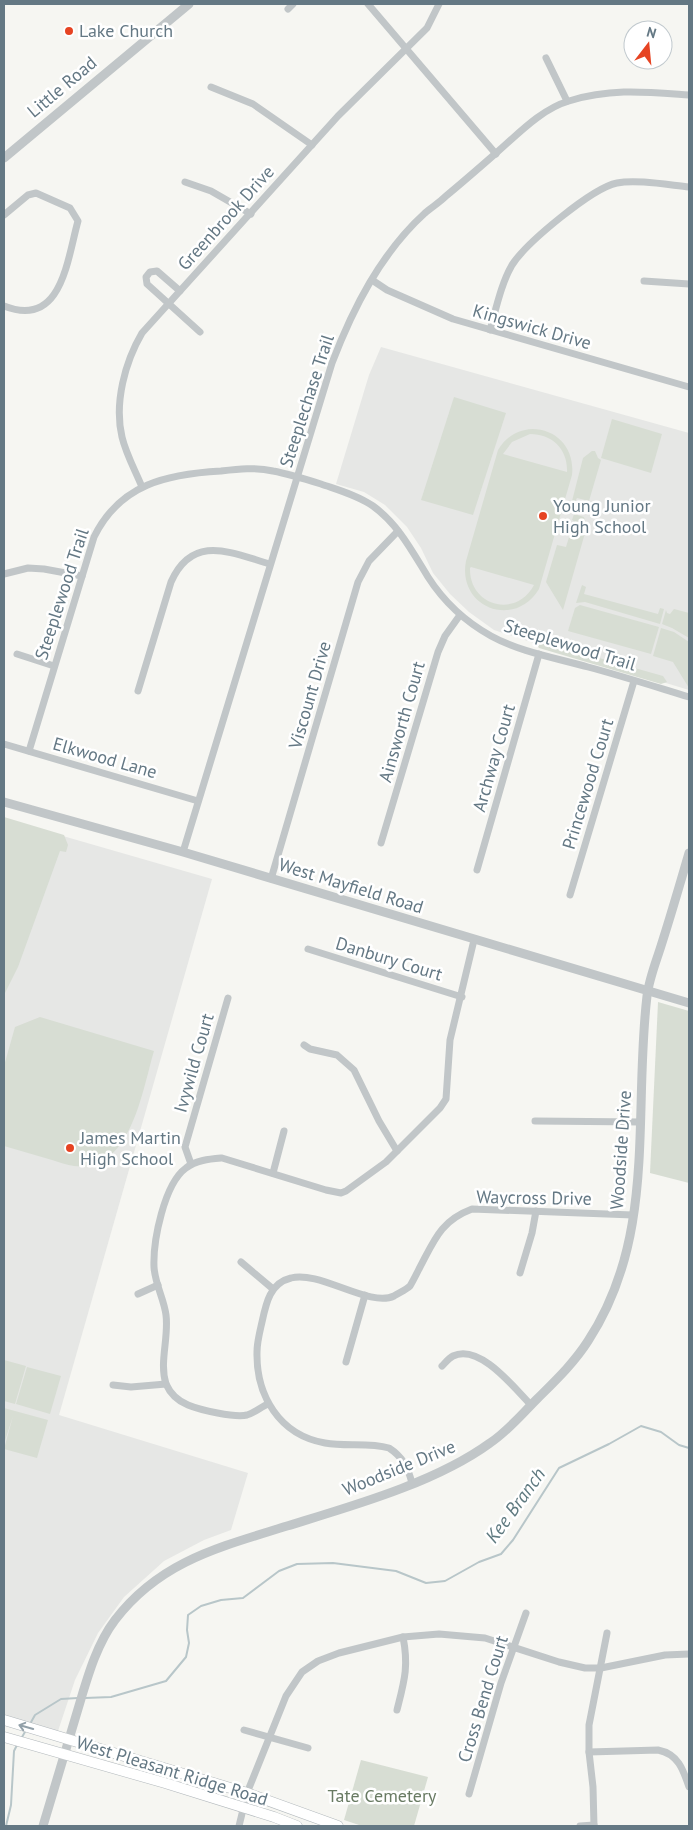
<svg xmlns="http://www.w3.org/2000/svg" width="693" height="1830" font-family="'PT Sans',sans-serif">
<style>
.built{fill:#e6e7e5}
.green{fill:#d7ddd3;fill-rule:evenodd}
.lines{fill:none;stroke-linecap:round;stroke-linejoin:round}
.stream{stroke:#b8c6c9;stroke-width:2}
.secondary-casing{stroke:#b3b9bd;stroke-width:11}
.minor{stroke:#c1c6c8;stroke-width:7}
.tertiary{stroke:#c1c6c8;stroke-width:9}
.secondary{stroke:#fff;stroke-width:10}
.oneway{stroke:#92a0a9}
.poi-dot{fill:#e64322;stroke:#fff;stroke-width:2}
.labels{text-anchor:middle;stroke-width:5;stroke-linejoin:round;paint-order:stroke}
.poi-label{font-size:18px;fill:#647884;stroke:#fff;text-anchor:start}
.street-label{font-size:18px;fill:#647884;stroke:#fff}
.park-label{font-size:18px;fill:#697b63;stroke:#fff}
.water-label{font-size:19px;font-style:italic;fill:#5f7a80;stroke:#fff}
</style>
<rect width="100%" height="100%" fill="#f6f6f2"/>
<!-- built -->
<g class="built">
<path d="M381 347 689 433V690L540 645 494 630 469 612 450 594 433 573 421 548 407 527 385 505 364 492 336 484 369 375Z"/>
<path d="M4 819 212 879 59 1415 248 1473 231 1530 204 1540 164 1561 124 1597 98 1633 75 1680 58 1731 4 1715Z"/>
</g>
<!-- green -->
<g class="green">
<path d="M454 397 506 413 473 515 421 500Z"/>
<path d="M612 419 662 434 651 473 601 458Z"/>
<path d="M532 429C558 429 575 450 572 475L539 589C514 630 457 607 466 561L498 450C506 437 517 430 532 429ZM530 434C552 434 568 449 567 472L503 454 512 442ZM470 568 471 567 534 585C516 619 469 606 470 568Z"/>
<path d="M592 451H595L598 458 601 460 589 501 577 498 575 502 572 501 583 458Z"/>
<path d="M574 514 584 517 587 526 563 610 546 582 557 545 566 547 574 521 572 520Z"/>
<path d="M582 585 586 587 584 594 658 614 660 608 664 609 660 624 585 602 576 603Z"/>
<path d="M580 605 659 627 651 654 568 631 575 608Z"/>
<path d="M674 609 689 613V638L672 628 662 624 666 610 667 613 670 614Z"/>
<path d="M661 628 674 632 689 642V688L673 662 653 656Z"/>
<path d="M539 641 663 676 667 682 661 684 539 648 536 644Z"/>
<path d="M4 817 64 835 68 845 66 852 60 851 18 967 4 995Z"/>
<path d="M658 1002 689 1011V1183L650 1173Z"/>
<path d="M40 1017 154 1051C142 1091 131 1173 74 1166 67 1165 59 1162 52 1160 36 1155 20 1151 4 1146V1066L15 1027Z"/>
<path d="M4 1360 26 1366 15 1404 4 1401Z"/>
<path d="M27 1367 61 1376 50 1414 16 1404Z"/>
<path d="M4 1408 48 1420 37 1458 4 1449 13 1416 4 1444Z"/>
<path d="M361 1760 428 1777 414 1826H362L344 1820Z"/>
</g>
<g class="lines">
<!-- stream -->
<g class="stream">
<path d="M85 1698 111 1697 166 1681 186 1657 189 1643 187 1630 188 1615 201 1606 221 1600 243 1598 279 1571 297 1564 333 1563 396 1571 426 1583 445 1581 479 1562 501 1554 513 1540 559 1468 609 1444 641 1426 661 1432 679 1445 689 1448"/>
<path d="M30 1724 35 1715 61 1699 78 1698"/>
<path d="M21 1739 26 1730"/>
<path d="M6 1826 11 1805 14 1751 17 1745"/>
</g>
<defs>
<g id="secondary">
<path d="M4 1720 247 1793 338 1826"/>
<path d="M4 1737 165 1783 274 1817 297 1826"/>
</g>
</defs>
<!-- secondary casing -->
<use href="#secondary" class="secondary-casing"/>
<!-- minor -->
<g class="minor">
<path d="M368 4 496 154"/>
<path d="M288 9 293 4"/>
<path d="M546 58 567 101"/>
<path d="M211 87 253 104 312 145"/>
<path d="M185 182 211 191 251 214"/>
<path d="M4 215 28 195 36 193 70 208 78 221C67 260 62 329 4 306"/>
<path d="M372 280 387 290 453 319 689 387"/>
<path d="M644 281 689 284"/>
<path d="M180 291 157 271 150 272 146 277 147 284 200 332"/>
<path d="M490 330C496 309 501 284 512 265 526 243 592 188 617 183 636 179 669 185 689 187"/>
<path d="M142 487C135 470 126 454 122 437 114 403 125 362 142 333L338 116 427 28 439 4"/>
<path d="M4 574 28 568 44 569 82 576"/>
<path d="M17 654 54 666"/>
<path d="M138 691 171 582C193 533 231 553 270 564"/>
<path d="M4 744 198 801"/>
<path d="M29 751 94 537C120 484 167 474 221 471 238 469 256 467 273 471 289 474 305 479 321 484 338 490 357 495 373 506 398 524 412 551 428 577 444 602 466 622 491 636 520 652 556 658 588 667 622 676 656 687 689 697"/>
<path d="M381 843 438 652 445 636 460 615"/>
<path d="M183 852 332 363C353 308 381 253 425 213 432 207 440 202 446 196 463 182 479 168 495 154 517 135 541 109 569 101 611 88 646 92 689 95"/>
<path d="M477 870 539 654"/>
<path d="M271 879 358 582 369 561 398 531"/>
<path d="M570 895 634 681"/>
<path d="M308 949 462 997"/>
<path d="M304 1045 310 1049 337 1055 354 1070 379 1121 397 1151"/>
<path d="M535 1121 641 1122"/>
<path d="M191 1164 185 1147 228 998"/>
<path d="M273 1173 284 1131"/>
<path d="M241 1262 273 1289"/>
<path d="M520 1273 532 1233 536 1211"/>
<path d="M138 1294 158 1285"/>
<path d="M346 1362 365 1295"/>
<path d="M442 1366C445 1363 449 1358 453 1356 480 1343 515 1389 531 1405"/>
<path d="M113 1385 131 1387 166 1384"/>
<path d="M268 1404C261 1407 254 1413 247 1415 235 1418 200 1410 188 1405 178 1401 170 1393 166 1384 159 1362 169 1338 166 1315 164 1299 155 1284 154 1267 153 1241 164 1184 186 1168 196 1160 210 1159 222 1158L326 1190 341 1193 346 1191 386 1162 440 1108 446 1099 450 1040 474 940"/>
<path d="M412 1483C408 1468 403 1457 389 1448 368 1442 346 1447 325 1443 279 1435 256 1395 257 1352 257 1342 260 1331 262 1322 266 1303 270 1283 291 1278 319 1270 370 1308 394 1296 398 1293 406 1290 410 1286 413 1281 416 1275 419 1269 434 1241 440 1221 472 1209L633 1215"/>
<path d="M397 1710C404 1682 409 1667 403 1637"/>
<path d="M244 1730 308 1748"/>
<path d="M589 1752 658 1750C678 1754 683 1769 689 1787"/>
<path d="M469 1794 501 1683 526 1613"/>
<path d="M239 1826 247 1793 286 1696 302 1672 318 1661 339 1653 403 1637 439 1634 485 1638 559 1662 585 1668H601L665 1655 689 1654"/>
<path d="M580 1826 594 1825"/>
<path d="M594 1826 593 1787 589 1752V1725L607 1633"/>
</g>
<!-- tertiary -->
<g class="tertiary">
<path d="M4 158 189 4"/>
<path d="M4 802 183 852 689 1003"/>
<path d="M43 1826C55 1787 66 1748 78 1709 87 1679 96 1645 115 1620 160 1561 220 1547 287 1526 352 1506 435 1483 490 1443 508 1431 521 1415 537 1399 555 1381 574 1363 588 1341 657 1236 633 1114 647 996 649 979 656 962 661 946 671 915 680 884 689 853"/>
</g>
<!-- secondary -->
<use href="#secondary" class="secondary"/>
</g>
<!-- one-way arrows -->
<defs><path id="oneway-shaft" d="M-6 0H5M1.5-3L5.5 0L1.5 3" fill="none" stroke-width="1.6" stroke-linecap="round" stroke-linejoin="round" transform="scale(1.25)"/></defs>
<use class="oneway" href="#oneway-shaft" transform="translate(26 1727) rotate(-164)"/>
<!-- markers -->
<g class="poi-dot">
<circle cx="69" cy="31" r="5"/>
<circle cx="543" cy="516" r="5"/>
<circle cx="70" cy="1148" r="5"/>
</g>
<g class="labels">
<!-- poi labels -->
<g class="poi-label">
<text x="79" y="37">Lake Church</text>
<text x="553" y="512">Young Junior<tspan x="553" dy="21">High School</tspan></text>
<text x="80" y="1144">James Martin<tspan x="80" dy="21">High School</tspan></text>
</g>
<!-- street labels -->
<g class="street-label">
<text transform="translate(62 87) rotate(-40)" y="6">Little Road</text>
<text transform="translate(226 218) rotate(-48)" y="6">Greenbrook Drive</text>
<text transform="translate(532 327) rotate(16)" y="6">Kingswick Drive</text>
<text transform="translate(307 401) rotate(-72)" y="6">Steeplechase Trail</text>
<text transform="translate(62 594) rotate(-72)" y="6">Steeplewood Trail</text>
<text transform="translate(570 645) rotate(17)" y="6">Steeplewood Trail</text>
<text transform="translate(310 695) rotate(-74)" y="6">Viscount Drive</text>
<text transform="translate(402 722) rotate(-74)" y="6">Ainsworth Court</text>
<text transform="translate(105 758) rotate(16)" y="6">Elkwood Lane</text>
<text transform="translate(494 758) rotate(-74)" y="6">Archway Court</text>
<text transform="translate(588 784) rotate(-73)" y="6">Princewood Court</text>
<text transform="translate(351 886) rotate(17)" y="6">West Mayfield Road</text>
<text transform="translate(389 959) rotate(17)" y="6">Danbury Court</text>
<text transform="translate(194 1063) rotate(-74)" y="6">Ivywild Court</text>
<text transform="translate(621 1150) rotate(-86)" y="6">Woodside Drive</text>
<text transform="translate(534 1198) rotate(1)" y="6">Waycross Drive</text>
<text transform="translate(399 1468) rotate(-22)" y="6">Woodside Drive</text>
<text transform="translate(483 1699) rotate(-73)" y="6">Cross Bend Court</text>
<text transform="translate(172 1771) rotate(17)" y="6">West Pleasant Ridge Road</text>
</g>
<!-- park labels -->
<g class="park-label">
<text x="382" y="1802">Tate Cemetery</text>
</g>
<!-- water labels -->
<g class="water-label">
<text transform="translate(515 1505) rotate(-54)" y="7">Kee Branch</text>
</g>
</g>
<!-- border -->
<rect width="693" height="1830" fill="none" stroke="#647884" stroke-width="10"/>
<!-- north arrow -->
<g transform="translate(648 45) rotate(16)"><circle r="24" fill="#ffffff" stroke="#c1c9ce"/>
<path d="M0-4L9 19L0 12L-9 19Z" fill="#e64322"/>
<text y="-8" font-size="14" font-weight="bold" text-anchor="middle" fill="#647884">N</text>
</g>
</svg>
